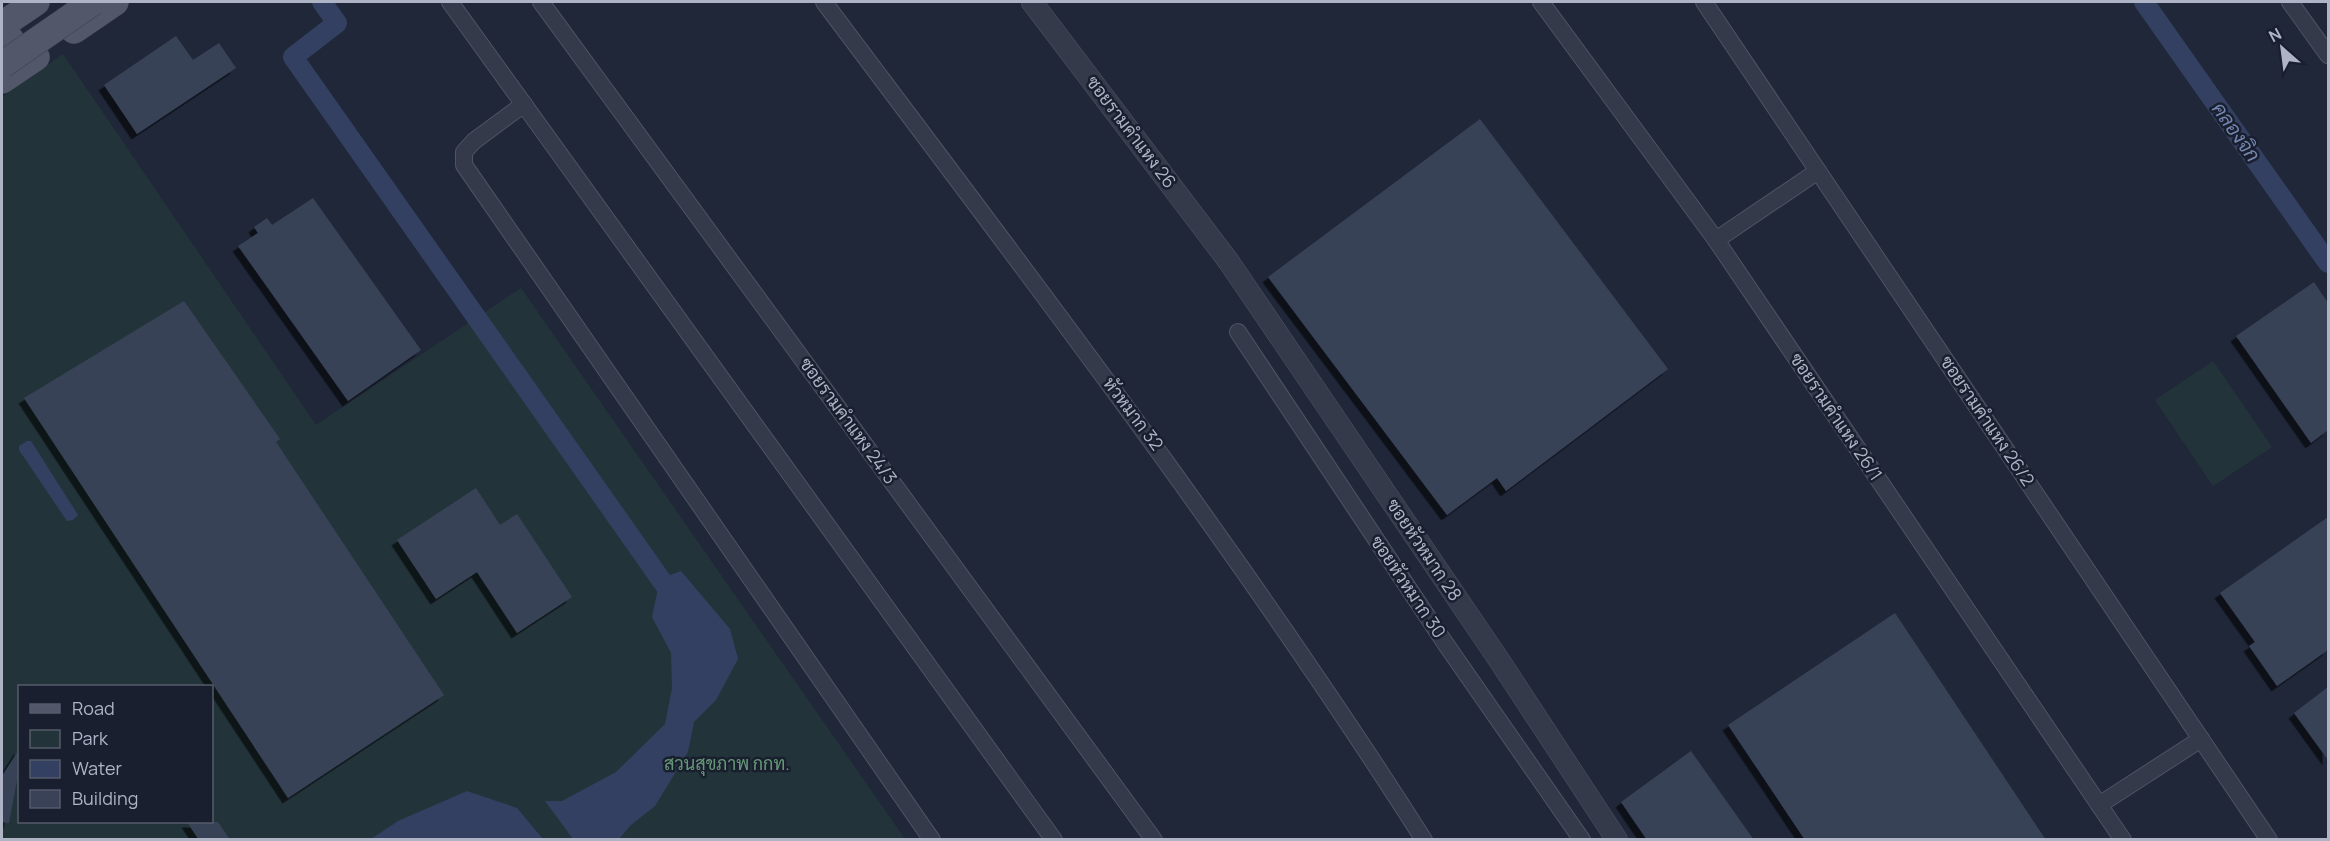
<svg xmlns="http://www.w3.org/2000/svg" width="2330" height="841" font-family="Manrope,Sarabun,sans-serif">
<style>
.green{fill:#22343a;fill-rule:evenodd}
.water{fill:#334061}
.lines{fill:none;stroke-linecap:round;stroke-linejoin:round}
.canal{stroke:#334061;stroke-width:20}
.building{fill:#394257;filter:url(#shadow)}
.minor-casing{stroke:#4e5464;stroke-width:18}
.tertiary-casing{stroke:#4e5464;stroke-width:22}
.primary-casing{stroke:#3d4353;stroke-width:28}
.minor{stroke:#343a49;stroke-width:16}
.tertiary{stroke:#343a49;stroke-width:21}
.primary{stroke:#52586a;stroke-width:27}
.primary-bridge-casing{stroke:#3d4353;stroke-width:28;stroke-linecap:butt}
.primary-bridge{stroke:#52586a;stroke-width:27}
.labels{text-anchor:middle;stroke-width:5;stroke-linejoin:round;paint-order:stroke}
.street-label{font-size:18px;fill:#aeb4c6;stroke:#191f2e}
.park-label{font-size:18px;fill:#659777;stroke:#191f2e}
.water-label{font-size:20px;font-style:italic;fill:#7586af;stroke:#191f2e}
</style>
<defs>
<filter id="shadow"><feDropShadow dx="-5.5" dy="5.5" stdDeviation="0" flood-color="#0009"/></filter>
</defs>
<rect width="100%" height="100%" fill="#202739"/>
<!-- green -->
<g class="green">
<path d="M63 54 316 425 521 288 905 839H2V97ZM20 686H212V822H20Z"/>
<path d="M2213 361 2272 447 2213 486 2155 400Z"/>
</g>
<!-- water -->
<g class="water">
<path d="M27 441H31L78 515 73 520 67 521 19 450V446Z"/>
<path d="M681 571 730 629 738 659 716 700 694 722 688 752 655 806 631 825 619 839H573L545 801H562L616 772 665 724 672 688 671 653 652 617 660 579Z"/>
<path d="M467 791 517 808 543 839H371L398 821Z"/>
</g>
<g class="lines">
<!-- canal -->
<g class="canal">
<path d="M322 2 337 23 293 57 676 601"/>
<path d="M2144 2 2328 263"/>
</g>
</g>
<!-- building -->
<g class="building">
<path d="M176 36 193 60 219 43 236 68 137 134 104 85Z"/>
<path d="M1480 119 1668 369 1506 491 1497 478 1447 515 1268 277Z"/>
<path d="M313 198 421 350 348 401 238 246 258 233 254 227 267 218 272 225Z"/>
<path d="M2314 282 2328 303V430L2311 443 2236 336Z"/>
<path d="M184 301 280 439 276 442 444 695 288 798 24 398Z"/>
<path d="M476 488 500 525 517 514 572 597 517 633 477 572 436 599 397 540Z"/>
<path d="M2328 517V650L2277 686 2249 646 2255 642 2220 593Z"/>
<path d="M1895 613 2046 840H1805L1728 725Z"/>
<path d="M2328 687V760L2294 713Z"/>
<path d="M20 748V775L17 780 9 823 2 822V776Z"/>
<path d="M1691 751 1754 840H1647L1621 802Z"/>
<path d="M187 822H218L230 840H199Z"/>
</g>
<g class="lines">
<defs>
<g id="minor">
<path d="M450 2 1054 840"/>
<path d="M541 2 1154 840"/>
<path d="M824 2C1030 277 1239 549 1424 840"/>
<path d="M1541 2 1716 240 2123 840"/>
<path d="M1704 2 2269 840"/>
<path d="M2290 2 2328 55"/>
<path d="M524 104 474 141 464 152V165L932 840"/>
<path d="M1716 240 1818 171"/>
<path d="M1238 332 1445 643 1582 840"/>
<path d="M2099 805 2201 739"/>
</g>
<path id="tertiary" d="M1032 2 1229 262 1499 660 1617 840"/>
<g id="primary">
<path d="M2 25 36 2"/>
<path d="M2 27 26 63"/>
<path d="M74 30 115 2"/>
<path d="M2 80 36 57"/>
</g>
</defs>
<!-- minor casing -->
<use href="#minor" class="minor-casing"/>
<!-- tertiary casing -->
<use href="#tertiary" class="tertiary-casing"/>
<!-- primary casing -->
<use href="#primary" class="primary-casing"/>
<!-- minor -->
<use href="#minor" class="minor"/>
<!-- tertiary -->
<use href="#tertiary" class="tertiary"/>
<!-- primary -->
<use href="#primary" class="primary"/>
<defs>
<path id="primary-bridge" d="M2 65 93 2"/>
</defs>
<!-- primary-bridge casing -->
<use href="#primary-bridge" class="primary-bridge-casing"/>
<!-- primary-bridge -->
<use href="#primary-bridge" class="primary-bridge"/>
</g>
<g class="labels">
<!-- street labels -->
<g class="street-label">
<text transform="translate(1131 132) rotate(53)" y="6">ซอยรามคำแหง 26</text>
<text transform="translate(1133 414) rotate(53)" y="6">หัวหมาก 32</text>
<text transform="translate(1836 417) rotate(56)" y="6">ซอยรามคำแหง 26/1</text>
<text transform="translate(848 421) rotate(54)" y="6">ซอยรามคำแหง 24/3</text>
<text transform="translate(1987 421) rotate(56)" y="6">ซอยรามคำแหง 26/2</text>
<text transform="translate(1424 550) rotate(56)" y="6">ซอยหัวหมาก 28</text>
<text transform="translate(1408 587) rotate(56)" y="6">ซอยหัวหมาก 30</text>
</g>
<!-- park labels -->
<g class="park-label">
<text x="727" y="770">สวนสุขภาพ กกท.</text>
</g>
<!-- water labels -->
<g class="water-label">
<text transform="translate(2236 132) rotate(55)" y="7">คลองจิก</text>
</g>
</g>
<!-- border -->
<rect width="2330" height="841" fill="none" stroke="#aeb4c6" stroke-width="6"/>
<!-- legend -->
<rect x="18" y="685" width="195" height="138" fill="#191f2e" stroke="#555b6b" stroke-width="1.5"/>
<rect x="30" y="704" width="30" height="9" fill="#52586a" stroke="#555b6b" stroke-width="1.5"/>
<text x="72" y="715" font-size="18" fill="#aeb4c6">Road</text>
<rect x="30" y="730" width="30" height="18" fill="#22343a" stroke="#555b6b" stroke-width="1.5"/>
<text x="72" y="745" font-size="18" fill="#aeb4c6">Park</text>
<rect x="30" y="760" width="30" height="18" fill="#334061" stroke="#555b6b" stroke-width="1.5"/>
<text x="72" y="775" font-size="18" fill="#aeb4c6">Water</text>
<rect x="30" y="790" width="30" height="18" fill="#394257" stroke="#555b6b" stroke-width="1.5"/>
<text x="72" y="805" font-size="18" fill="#aeb4c6">Building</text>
<!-- north arrow -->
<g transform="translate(2282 48) rotate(332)" stroke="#191f2e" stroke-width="4.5" paint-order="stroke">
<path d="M0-4.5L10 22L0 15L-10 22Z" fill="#aeb4c6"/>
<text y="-9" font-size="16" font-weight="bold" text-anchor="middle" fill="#aeb4c6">N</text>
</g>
</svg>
